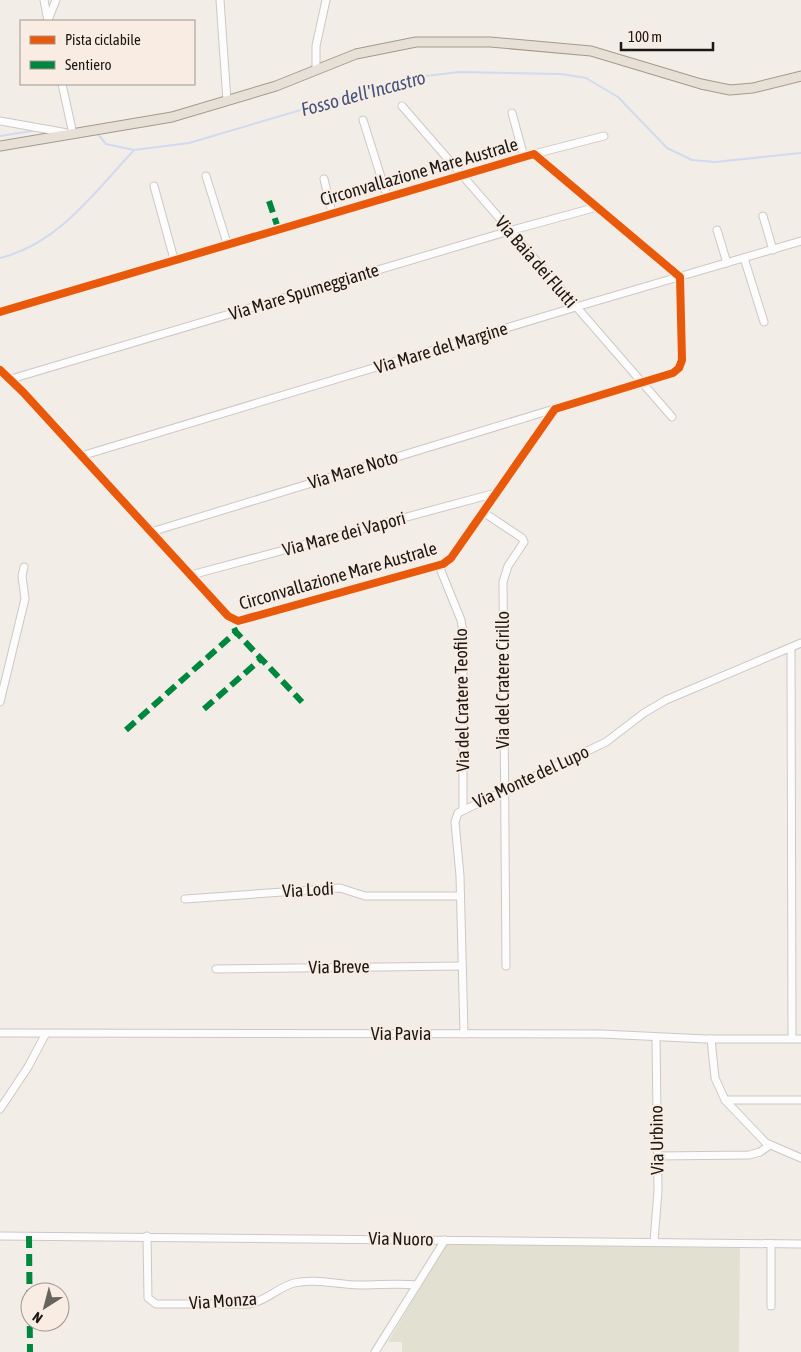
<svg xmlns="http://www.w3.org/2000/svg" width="801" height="1352" font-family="'Asap Condensed',sans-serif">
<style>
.green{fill:#e2e1d1}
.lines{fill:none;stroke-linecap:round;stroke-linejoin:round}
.stream{stroke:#d1daef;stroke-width:2}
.minor-casing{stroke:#cdc8c4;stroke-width:9}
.major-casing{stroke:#a59a88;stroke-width:11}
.minor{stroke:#fdfcfc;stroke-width:7}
.major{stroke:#e6e0d7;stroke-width:9}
.quiet{stroke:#00873e;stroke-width:6;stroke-dasharray:12 6;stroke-linecap:butt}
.cycleway-casing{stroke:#f8ece3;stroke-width:11}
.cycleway{stroke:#e8590c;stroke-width:8}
.labels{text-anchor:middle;stroke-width:4;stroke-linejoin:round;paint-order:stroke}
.street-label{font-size:18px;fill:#1c1814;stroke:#f8ece3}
.water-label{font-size:19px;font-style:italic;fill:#3f537f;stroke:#f8ece3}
</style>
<rect width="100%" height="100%" fill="#f3ede8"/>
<!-- green -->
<path class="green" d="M446 1244 740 1248 739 1352H402V1342H388Z"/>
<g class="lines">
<!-- stream -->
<g class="stream">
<path d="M97 133 106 144 134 150"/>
<path d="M0 136 38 130"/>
<path d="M0 258C58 244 95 192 134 150L189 143 409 78 459 72 561 74 586 78 618 97 667 148 692 160 715 162 801 153"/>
</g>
<defs>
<g id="minor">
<path d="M44 0 48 21"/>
<path d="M220 0 227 101"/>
<path d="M48 20 56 0"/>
<path d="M316 69V46L326 0"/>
<path d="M402 106 672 417"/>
<path d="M512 113 524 157"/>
<path d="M363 120 387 196"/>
<path d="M0 121 73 134 62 84"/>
<path d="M534 154 604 136"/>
<path d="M206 176 227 243"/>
<path d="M324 179 332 213"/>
<path d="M154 186 174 259"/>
<path d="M763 216 773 250"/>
<path d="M717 230 727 263"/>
<path d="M744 258 764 322"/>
<path d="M0 312 534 154 680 277 682 360 679 368 673 373 555 409 451 558 443 564 238 621 228 616 23 392 0 370"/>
<path d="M11 379 509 231 597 207"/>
<path d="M81 456 576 307 801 241"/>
<path d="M483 512 522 538 524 542 508 566 503 582 506 966"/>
<path d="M151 532 554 409"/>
<path d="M439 566 461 620 463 633V809"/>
<path d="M191 575 496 493"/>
<path d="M791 649 792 1039"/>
<path d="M0 702 25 599 22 576 24 567"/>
<path d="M185 899 340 888 365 896H460"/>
<path d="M216 969 462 966"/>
<path d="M0 1033 602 1034 706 1039H801"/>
<path d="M464 1034 460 876 455 822 458 813 606 742 644 713 666 700 801 643"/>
<path d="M711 1039 715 1078 725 1100 766 1143 801 1158"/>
<path d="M725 1100H801"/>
<path d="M0 1109 28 1067 45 1035"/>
<path d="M657 1156 749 1155 760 1152 770 1145"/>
<path d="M0 1236 801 1244"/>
<path d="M147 1236 148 1298 156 1304H249C267 1301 278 1287 294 1283 315 1278 339 1285 360 1285 379 1285 398 1283 417 1285"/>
<path d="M654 1241 658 1191 656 1038"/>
<path d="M771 1306V1244"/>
<path d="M375 1352 445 1240"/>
</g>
<path id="major" d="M0 146 172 117 276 86 356 54 416 42H490L591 51 701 84 730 90 753 88 801 76"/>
</defs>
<!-- minor casing -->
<use href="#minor" class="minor-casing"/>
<!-- major casing -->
<use href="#major" class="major-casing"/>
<!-- minor -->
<use href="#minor" class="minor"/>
<!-- major -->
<use href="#major" class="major"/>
<!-- quiet -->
<g class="quiet">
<path d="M269 201 278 228"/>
<path d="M234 628 236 632 302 702"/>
<path d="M204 709 261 659"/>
<path d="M126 730 236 632"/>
<path d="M29 1236 30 1352"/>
</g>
<defs>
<path id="cycleway" d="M0 312 534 154 680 277 682 360 679 368 673 373 555 409 451 558 443 564 238 621 228 616 23 392 0 370"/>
</defs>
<!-- cycleway casing -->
<use href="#cycleway" class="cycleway-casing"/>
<!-- cycleway -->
<use href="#cycleway" class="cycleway"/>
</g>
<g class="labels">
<!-- street labels -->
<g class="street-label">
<text transform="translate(419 172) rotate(-16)" y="6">Circonvallazione Mare Australe</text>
<text transform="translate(536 262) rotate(49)" y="6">Via Baia dei Flutti</text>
<text transform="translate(304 292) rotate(-17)" y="6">Via Mare Spumeggiante</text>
<text transform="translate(441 348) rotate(-17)" y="6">Via Mare del Margine</text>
<text transform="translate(353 470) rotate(-17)" y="6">Via Mare Noto</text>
<text transform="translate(344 534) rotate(-15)" y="6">Via Mare dei Vapori</text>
<text transform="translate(338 576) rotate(-16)" y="6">Circonvallazione Mare Australe</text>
<text transform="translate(503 680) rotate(-90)" y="6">Via del Cratere Cirillo</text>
<text transform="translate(462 700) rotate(-91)" y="6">Via del Cratere Teofilo</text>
<text transform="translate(531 777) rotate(-25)" y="6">Via Monte del Lupo</text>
<text transform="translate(308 890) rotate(-3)" y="6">Via Lodi</text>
<text transform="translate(339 967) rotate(-1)" y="6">Via Breve</text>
<text x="401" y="1040">Via Pavia</text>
<text transform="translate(657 1140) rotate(-91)" y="6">Via Urbino</text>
<text transform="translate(401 1239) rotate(1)" y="6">Via Nuoro</text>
<text transform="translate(223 1301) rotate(-4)" y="6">Via Monza</text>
</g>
<!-- water labels -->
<g class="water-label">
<text transform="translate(363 93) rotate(-15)" y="7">Fosso dell'Incastro</text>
</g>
</g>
<!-- legend -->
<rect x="20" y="20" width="175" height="65" fill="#f8ece3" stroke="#a09790"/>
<rect x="30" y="36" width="25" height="8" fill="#e8590c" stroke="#a09790"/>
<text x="65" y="45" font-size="15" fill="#1c1814">Pista ciclabile</text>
<rect x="30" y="61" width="25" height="8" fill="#00873e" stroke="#a09790"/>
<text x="65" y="70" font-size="15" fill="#1c1814">Sentiero</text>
<!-- north arrow -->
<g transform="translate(45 1307) rotate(216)"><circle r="24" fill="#f8ece3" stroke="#a09790"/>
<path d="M0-4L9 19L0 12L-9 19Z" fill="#67635e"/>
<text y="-8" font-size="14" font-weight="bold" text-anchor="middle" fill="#1c1814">N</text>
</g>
<!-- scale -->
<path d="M621 42v8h92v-8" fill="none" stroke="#1c1814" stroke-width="2.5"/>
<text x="628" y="42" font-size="15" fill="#1c1814" stroke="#f8ece3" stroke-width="4" paint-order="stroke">100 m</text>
</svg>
